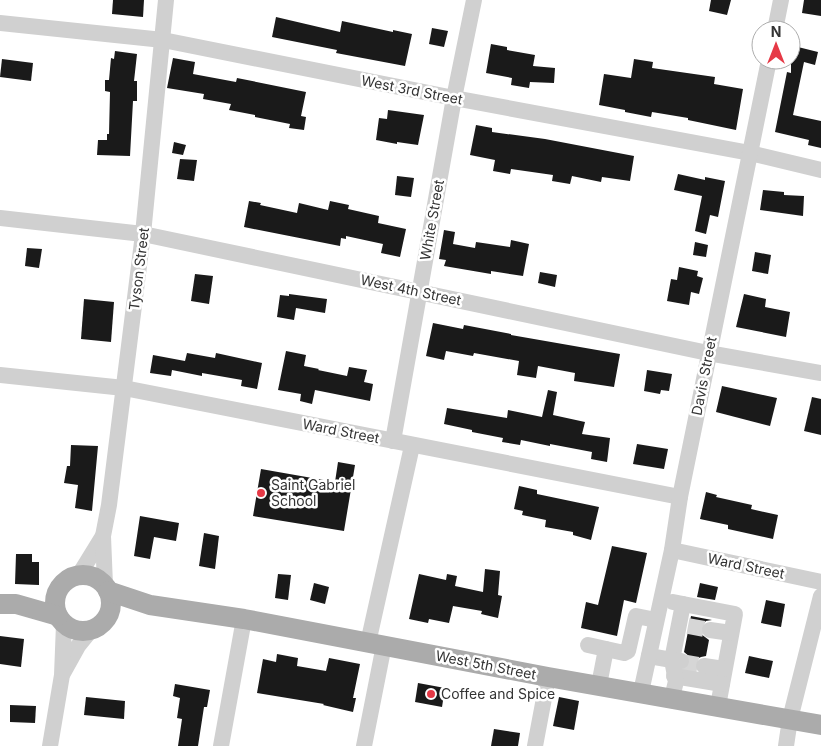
<svg xmlns="http://www.w3.org/2000/svg" width="821" height="746" font-family="Inter,sans-serif">
<style>
.building{fill:#1a1a1a}
.lines{fill:none;stroke-linecap:round;stroke-linejoin:round}
.minor-tunnel{stroke:#d6d6d6;stroke-width:16;stroke-dasharray:16 8;stroke-linecap:butt}
.minor{stroke:#d0d0d0;stroke-width:16}
.major{stroke:#ababab;stroke-width:20}
.poi-dot{fill:#e63946;stroke:#fff;stroke-width:2}
.labels{text-anchor:middle;stroke-width:5;stroke-linejoin:round;paint-order:stroke}
.street-label{font-size:14px;fill:#333;stroke:#fff}
.poi-label{font-size:14px;fill:#333;stroke:#fff;text-anchor:start}
</style>
<rect width="100%" height="100%" fill="#fff"/>
<!-- building -->
<g class="building">
<path d="M113 0H144L143 17 112 14Z"/>
<path d="M711 0H731L727 15 709 11Z"/>
<path d="M804 0H821V16L802 13Z"/>
<path d="M276 17 340 32 342 21 393 32V30L412 34 405 66 336 53 337 50 272 37Z"/>
<path d="M432 28 448 31 444 47 429 44Z"/>
<path d="M491 44 507 47V50L535 55 533 66 555 68 554 83 530 82 529 88 511 85 512 78 486 73Z"/>
<path d="M794 46 818 52 815 65 804 62 793 115 821 121V148L808 145 809 140 775 132 787 72 791 73V57Z"/>
<path d="M115 51 137 54 134 81H137V101H133L130 156 97 155 98 140H107V134H109L110 92 105 91V80H109L111 58 114 59Z"/>
<path d="M173 58 195 62 193 74 236 82 237 78 306 92 301 116 306 117 304 130 289 128 290 124 255 117V115L229 110 231 104 203 99 204 94 167 88Z"/>
<path d="M2 59 33 63 31 81 0 77Z"/>
<path d="M634 59 653 62 652 68 715 77 714 84 743 89 736 130 688 120V118L652 112 651 117 625 112V110L599 105 604 74 631 78Z"/>
<path d="M388 110 424 115 418 145 397 142V144L376 140 379 118 387 119Z"/>
<path d="M476 125 492 128V132L545 139 634 156 630 181 602 177 601 182 572 176 570 184 552 181 553 175 511 169 510 174 493 171 495 160 470 155Z"/>
<path d="M174 142 186 145 183 155 172 153Z"/>
<path d="M180 159 197 160 194 181 177 179Z"/>
<path d="M678 174 705 180V177L725 181 718 217 710 215 706 234 695 231 702 196 674 190Z"/>
<path d="M397 176 414 178 411 197 395 195Z"/>
<path d="M763 190 784 192V195L804 196 803 216 760 210Z"/>
<path d="M249 201 261 203 260 205 297 213 299 203 328 210 330 201 349 205 348 209 379 216 378 223 406 229 400 257 381 253 383 244 346 236V239L341 238 340 246 244 227Z"/>
<path d="M444 230 455 232 453 244 475 248 476 242 510 247 511 240 529 244 523 276 491 271V274L444 266 446 260 439 259Z"/>
<path d="M695 242 708 245 706 257 693 255Z"/>
<path d="M27 248 42 249 39 268 25 266Z"/>
<path d="M755 252 771 255 768 274 752 271Z"/>
<path d="M679 267 698 271 697 276 703 278 699 294 691 292 689 305 667 301 671 279 677 280Z"/>
<path d="M540 272 557 275 555 287 538 283Z"/>
<path d="M195 274 213 276 209 304 191 301Z"/>
<path d="M289 294 327 299 325 313 296 308 294 320 277 317 280 295 289 296Z"/>
<path d="M744 294 766 299 765 307 790 312 786 337 736 327Z"/>
<path d="M84 299 114 302 111 342 81 339Z"/>
<path d="M433 323 463 329 464 325 511 334V335L620 354 614 387 574 381 575 373 538 366 536 378 517 375 519 361 474 353 473 356 446 351 444 360 426 356Z"/>
<path d="M286 351 306 355 304 366 319 369 318 370 347 376 349 367 367 370 364 382 373 384 370 401 315 390 312 404 300 401 301 394 278 390Z"/>
<path d="M187 353 215 358 216 353 262 363 257 389 241 386 242 380 202 373V376L172 370 171 376 150 373 153 355 185 361Z"/>
<path d="M647 370 672 374 669 391 661 390 660 394 644 391Z"/>
<path d="M722 386 777 398 770 426 716 412Z"/>
<path d="M548 390 557 392 553 415 585 422 582 434 610 438 607 462 591 459 592 452 550 444V446L521 440 520 445 502 442 503 438 472 432V430L444 424 447 408 507 418 508 410 542 417Z"/>
<path d="M812 397 821 399V435L804 431Z"/>
<path d="M637 444 668 449 664 469 633 464Z"/>
<path d="M71 445 98 446 92 511 75 508 78 485 64 483 67 466H70Z"/>
<path d="M338 462 355 465 344 531 253 516 261 469 335 482Z"/>
<path d="M519 486 537 490V494L599 507 591 540 573 535V532L545 527 546 520 522 515 523 511 514 509Z"/>
<path d="M706 492 717 495 716 497 752 505 751 509 778 515 773 539 728 529V525L700 519Z"/>
<path d="M140 516 179 523 176 541 154 537 150 559 134 556Z"/>
<path d="M204 533 219 536 215 569 199 566Z"/>
<path d="M612 546 647 553 636 603 624 600 617 636 581 628 586 602 598 605Z"/>
<path d="M16 554H32V562H39V585L15 584Z"/>
<path d="M485 569 500 571 498 595 502 596 498 618 481 614 482 611 453 606 449 623 429 619 428 623 409 619 419 574 446 580 447 574 457 576 455 586 483 592Z"/>
<path d="M278 574 291 575 288 600 275 598Z"/>
<path d="M314 583 329 587 325 604 310 600Z"/>
<path d="M700 583 718 587 715 600 697 597Z"/>
<path d="M766 600 785 604 781 627 761 623Z"/>
<path d="M691 616 712 620 706 621 700 628 701 634 709 640 706 656 701 657 697 659 694 664 695 669 688 668 691 663 690 657 684 652Z"/>
<path d="M0 636 24 639 21 667 0 664Z"/>
<path d="M277 654 298 658 297 666 326 671 329 658 360 664 353 698H356L353 712 323 705 324 704 257 693 263 659 276 662Z"/>
<path d="M749 656 773 661 769 678 745 673Z"/>
<path d="M418 683 445 688 442 707 415 702Z"/>
<path d="M175 684 210 690 207 707H204L198 746H178L182 719 177 718 180 698 173 696Z"/>
<path d="M86 697 125 701 124 719 84 715Z"/>
<path d="M559 697 579 701 574 730 553 726Z"/>
<path d="M10 705 36 706 35 723 10 722Z"/>
<path d="M494 729 520 733 518 746H491Z"/>
</g>
<g class="lines">
<!-- minor-tunnel -->
<g class="minor-tunnel">
<path d="M688 626 710 630"/>
<path d="M682 662 704 666"/>
</g>
<!-- minor -->
<g class="minor">
<path d="M0 23 163 40 454 98 750 153 821 170"/>
<path d="M775 30 781 0"/>
<path d="M0 218 143 234 708 353 821 373"/>
<path d="M0 375 124 388 680 497"/>
<path d="M393 441 454 98 474 0"/>
<path d="M672 550 821 582"/>
<path d="M79 575 103 536"/>
<path d="M105 585 103 536 109 505 143 234 166 0"/>
<path d="M683 604 735 614 718 706"/>
<path d="M710 630 731 633"/>
<path d="M368 643 412 446"/>
<path d="M588 645 624 653 628 651 636 616 656 620"/>
<path d="M649 656 672 660 683 604 673 602"/>
<path d="M704 666 724 669"/>
<path d="M63 673 78 646 91 630"/>
<path d="M674 676 722 684"/>
<path d="M599 685 606 649"/>
<path d="M641 692 672 550 680 497 769 60"/>
<path d="M672 698 676 681 672 660 681 661"/>
<path d="M50 746 62 675 64 624"/>
<path d="M221 746 244 619"/>
<path d="M364 746 384 645"/>
<path d="M535 746 548 677"/>
<path d="M786 746 790 719 821 596"/>
</g>
<!-- major -->
<g class="major">
<circle cx="83" cy="603" r="28"/>
<path d="M108 591 150 605 244 619 548 677 821 725"/>
<path d="M0 604H16L58 616"/>
</g>
</g>
<!-- markers -->
<g class="poi-dot">
<circle cx="261" cy="493" r="5"/>
<circle cx="431" cy="694" r="5"/>
</g>
<g class="labels">
<!-- street labels -->
<g class="street-label">
<text transform="translate(412 90) rotate(11)" y="5">West 3rd Street</text>
<text transform="translate(432 220) rotate(-80)" y="5">White Street</text>
<text transform="translate(139 269) rotate(-83)" y="5">Tyson Street</text>
<text transform="translate(411 290) rotate(12)" y="5">West 4th Street</text>
<text transform="translate(704 376) rotate(-79)" y="5">Davis Street</text>
<text transform="translate(341 431) rotate(11)" y="5">Ward Street</text>
<text transform="translate(746 566) rotate(12)" y="5">Ward Street</text>
<text transform="translate(486 665) rotate(11)" y="5">West 5th Street</text>
</g>
<!-- poi labels -->
<g class="poi-label">
<text x="271" y="490">Saint Gabriel<tspan x="271" dy="16">School</tspan></text>
<text x="441" y="699">Coffee and Spice</text>
</g>
</g>
<!-- north arrow -->
<g transform="translate(776 45)"><circle r="24" fill="#ffffff" stroke="#adadad"/>
<path d="M0-4L9 19L0 12L-9 19Z" fill="#e63946"/>
<text y="-8" font-size="14" font-weight="bold" text-anchor="middle" fill="#333333">N</text>
</g>
</svg>
